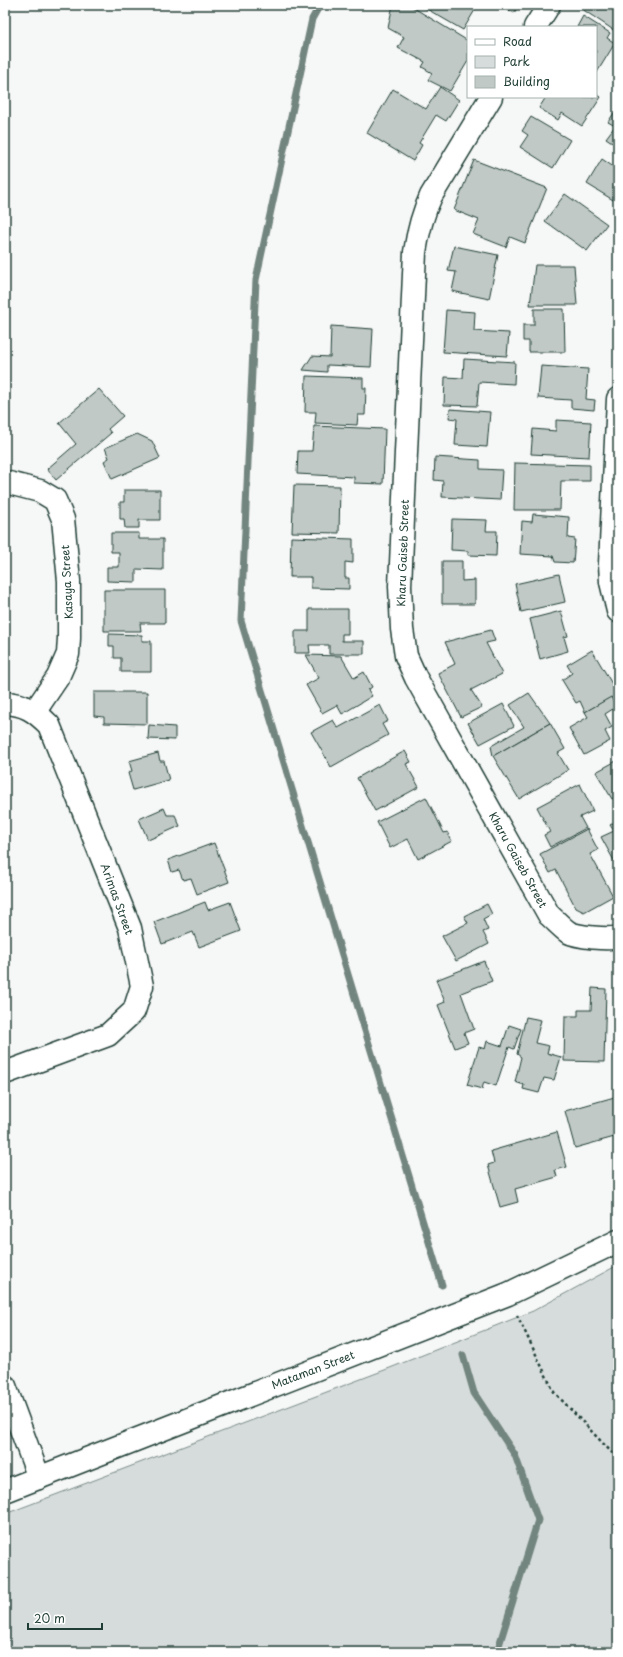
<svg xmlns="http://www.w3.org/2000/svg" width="623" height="1657" font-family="'Playpen Sans',sans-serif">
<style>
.green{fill:#d6dcdb;stroke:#7a8c88}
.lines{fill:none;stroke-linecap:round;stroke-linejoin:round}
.stream{stroke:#72857f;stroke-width:7}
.building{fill:#c0c9c6;stroke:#1f3d34}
.street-casing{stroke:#1f3d34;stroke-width:25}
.path{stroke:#1f3d34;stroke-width:2.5;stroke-dasharray:3 3;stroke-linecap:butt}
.street{stroke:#fff;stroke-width:22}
.labels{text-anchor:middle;stroke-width:4;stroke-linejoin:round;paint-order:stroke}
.street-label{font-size:11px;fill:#1f3d34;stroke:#fff}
</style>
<rect width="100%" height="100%" fill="#f6f7f7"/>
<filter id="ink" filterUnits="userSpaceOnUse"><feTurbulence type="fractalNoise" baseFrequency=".025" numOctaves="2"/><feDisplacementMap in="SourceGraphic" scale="8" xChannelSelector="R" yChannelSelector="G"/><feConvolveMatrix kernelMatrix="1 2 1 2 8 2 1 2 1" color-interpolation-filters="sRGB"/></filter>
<g filter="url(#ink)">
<!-- green -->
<path class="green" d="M618 1265V1652H5V1514L390 1368 533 1311Z"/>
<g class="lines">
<!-- stream -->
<g class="stream">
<path d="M320 5 312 19 256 280 241 621 442 1285"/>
<path d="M463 1355 474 1393 515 1455 538 1520 497 1652"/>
</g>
</g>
<!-- building -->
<g class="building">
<path d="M393 5H409L468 41V61L450 91 428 80 432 73 422 67 425 62 398 48 404 37 388 28Z"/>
<path d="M420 5H478L463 30Z"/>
<path d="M500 5H519L514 13Z"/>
<path d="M584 5H618V26L615 31 582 9Z"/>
<path d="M583 16 610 33 607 38 615 43 596 74V27H577Z"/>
<path d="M440 87 459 100 446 121 436 115 419 143 422 145 413 161 367 133 393 89 426 109Z"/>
<path d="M596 94 601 97 582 126 562 113 558 120 539 108 546 97H596Z"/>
<path d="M618 107V146L606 138 615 126 608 122Z"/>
<path d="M531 117 570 140 553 168 520 147 528 135 522 131Z"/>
<path d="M602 159 618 170V203L587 184Z"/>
<path d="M474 160 547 188 525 243 510 237 506 247 473 234 479 220 454 210Z"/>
<path d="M565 194 607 224 587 251 545 221Z"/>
<path d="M454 246 498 255 489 299 452 291 456 272 448 271Z"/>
<path d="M535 265H574L577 305H530Z"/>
<path d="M534 309H564L565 352H529V341H523V325H534Z"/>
<path d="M446 310 475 312 474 331 509 333 507 356 443 352Z"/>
<path d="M331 326 373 329 371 367 327 365V372L303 370 312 356 330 357Z"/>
<path d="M464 359 515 362 514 384 479 382 477 406 444 405 445 377 463 378Z"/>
<path d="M541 366 588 369 586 399 595 400 594 410 571 408V400L538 398Z"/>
<path d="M306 376 363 378V388H366L365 415H358L357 425 315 423 316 412H305Z"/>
<path d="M99 389 123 416 108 429 111 433 56 480 47 469 76 444 59 423Z"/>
<path d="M450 409 490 412 487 447 455 445 457 419 449 418Z"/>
<path d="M556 420 591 422 589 457 531 454 533 429 556 431Z"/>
<path d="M314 426 385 429 383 484 354 483V477L297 474 298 451H312Z"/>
<path d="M137 434 152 441 160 458 112 479 104 461 109 458 105 448Z"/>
<path d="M435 457 480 460V469L502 470 500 500 442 497 443 481 434 480Z"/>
<path d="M515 463 590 465V481H561L560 510H514Z"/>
<path d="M294 485 340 486 339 533 292 532Z"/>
<path d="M124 490H160V520H139V528H125L124 519H120V502H124Z"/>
<path d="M533 514 569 517 568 538 575 539 573 563 555 562 553 556 520 554 522 521 532 522Z"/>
<path d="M452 519 487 520 486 531H497L496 556 468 555V551L451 550Z"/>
<path d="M111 533H139V539H163V570L136 569V582L107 581V567H119V552H111Z"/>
<path d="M291 537 353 539V563L345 562V578H349V589L311 588V577H290Z"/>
<path d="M442 561H462V581L475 580V604H442Z"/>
<path d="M559 574 565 602 521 612 515 584Z"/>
<path d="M104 590H165V623H140L141 631H104Z"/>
<path d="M309 609H348V634H342V641H364V654H329V645H309L310 653H295V631H309Z"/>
<path d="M561 611 568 636 564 637 568 651 540 659 530 619Z"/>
<path d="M491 630 495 641 486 643 502 674 471 690 482 707 461 717 438 673 455 664 445 642Z"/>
<path d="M109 634 142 635V641H151V672H121V658H114V646H109Z"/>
<path d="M592 650 618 694 585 712 580 701 576 703 562 680 572 673 567 665Z"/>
<path d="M306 655 341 656 354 678 364 672 372 687 368 690 372 696 342 714 337 705 322 713 306 685 319 678Z"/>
<path d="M94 692H147V724L104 723V717L94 716Z"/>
<path d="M529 693 550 723 493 756 491 746 524 727 510 705Z"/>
<path d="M611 697 616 707 605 714 612 727 605 731 610 741 584 755 569 728 588 717 585 712Z"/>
<path d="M503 704 514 726 480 744 468 723Z"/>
<path d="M380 705 388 721 382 724 388 735 331 767 311 732 333 720 338 728Z"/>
<path d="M550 723 565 749 558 753 568 770 519 799 493 756Z"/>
<path d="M149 725 175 727V740L148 739Z"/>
<path d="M405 751 411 762 406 764 419 787 375 811 357 778Z"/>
<path d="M158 753 160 761H164L169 780 133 790 128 773 132 771 129 761Z"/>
<path d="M618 760V796L612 799 596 772Z"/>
<path d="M580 784 593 811 580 817 586 828 550 847 544 835 550 832 537 807Z"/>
<path d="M426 797 444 833 447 832 452 841 418 859 408 839 390 848 377 822Z"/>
<path d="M164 808 167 815H175L180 826 148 840 139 819Z"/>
<path d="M618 820V868L601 837 614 831 610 825Z"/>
<path d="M587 829 598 850 590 854 613 896 584 912 576 908 556 870 550 873 540 854Z"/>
<path d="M214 843 229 882 197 894 191 878 183 880 179 870 172 872 168 860Z"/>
<path d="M205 902 208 910 230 902 241 931 199 947 193 932 162 944 154 922Z"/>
<path d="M487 904 492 914 483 919 488 930 483 932 489 944 456 961 442 936 468 923 464 916Z"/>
<path d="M484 961 492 981 461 993 474 1029 464 1033 468 1043 455 1048 438 1005 445 1002 436 980Z"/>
<path d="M592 988 606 989 604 1062 564 1061 565 1016H578V1010H591Z"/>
<path d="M526 1017 541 1020 535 1043 549 1046 547 1053 561 1057 554 1080 544 1078 539 1093 523 1089 524 1085 515 1082 521 1057 517 1054Z"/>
<path d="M509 1025 521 1029 514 1049 509 1047 496 1086 484 1082 482 1089 467 1085 479 1047 485 1049 487 1041 502 1046Z"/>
<path d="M618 1096V1136L575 1148 565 1111Z"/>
<path d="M557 1132 567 1167 555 1170 557 1177 515 1189 518 1202 500 1207 488 1165 494 1163 491 1151Z"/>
</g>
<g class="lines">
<defs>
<g id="street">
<path d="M535 27 549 5"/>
<path d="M491 97 431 196C422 215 418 232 415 252L400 586 402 629 406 656 416 678 549 915C555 920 561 927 568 932 577 937 609 940 618 937"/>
<path d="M618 399 610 564 611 582 618 611"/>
<path d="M5 482 40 491 55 500 63 519 69 581V638L68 654 58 677 35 711"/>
<path d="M5 703C25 704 35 711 49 725L130 928 142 986 134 1011 108 1035 5 1073"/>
<path d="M5 1386 39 1478"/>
<path d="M5 1491 508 1294 618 1241"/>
</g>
</defs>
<!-- street casing -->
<use href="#street" class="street-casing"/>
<!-- path -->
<path class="path" d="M517 1315 554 1392 618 1459"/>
<!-- street -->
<use href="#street" class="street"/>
</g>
</g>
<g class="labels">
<!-- street labels -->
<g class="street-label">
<text transform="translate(403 553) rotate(-88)" y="4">Kharu Gaiseb Street</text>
<text transform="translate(67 582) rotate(-93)" y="4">Kasaya Street</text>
<text transform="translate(518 860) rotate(61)" y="4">Kharu Gaiseb Street</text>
<text transform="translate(117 899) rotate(70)" y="4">Arimas Street</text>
<text transform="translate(313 1370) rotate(-21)" y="4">Mataman Street</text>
</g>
</g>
<!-- margin -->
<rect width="623" height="1657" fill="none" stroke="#fff" stroke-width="20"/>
<rect x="10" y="10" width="603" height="1637" fill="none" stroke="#1f3d34" stroke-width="1.5" filter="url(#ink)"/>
<!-- legend -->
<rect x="467" y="26" width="130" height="72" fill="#ffffff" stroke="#a5b1ae"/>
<rect x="475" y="39" width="20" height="6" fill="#ffffff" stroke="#a5b1ae"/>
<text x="503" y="46" font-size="12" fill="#1f3d34">Road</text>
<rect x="475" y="56" width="20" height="12" fill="#d6dcdb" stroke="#a5b1ae"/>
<text x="503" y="66" font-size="12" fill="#1f3d34">Park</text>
<rect x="475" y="76" width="20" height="12" fill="#c0c9c6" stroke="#a5b1ae"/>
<text x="503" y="86" font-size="12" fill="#1f3d34">Building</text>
<!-- scale -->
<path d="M28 1623v6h74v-6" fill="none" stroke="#1f3d34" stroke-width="2"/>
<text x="34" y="1623" font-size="12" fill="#1f3d34" stroke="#ffffff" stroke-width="3" paint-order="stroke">20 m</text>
</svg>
